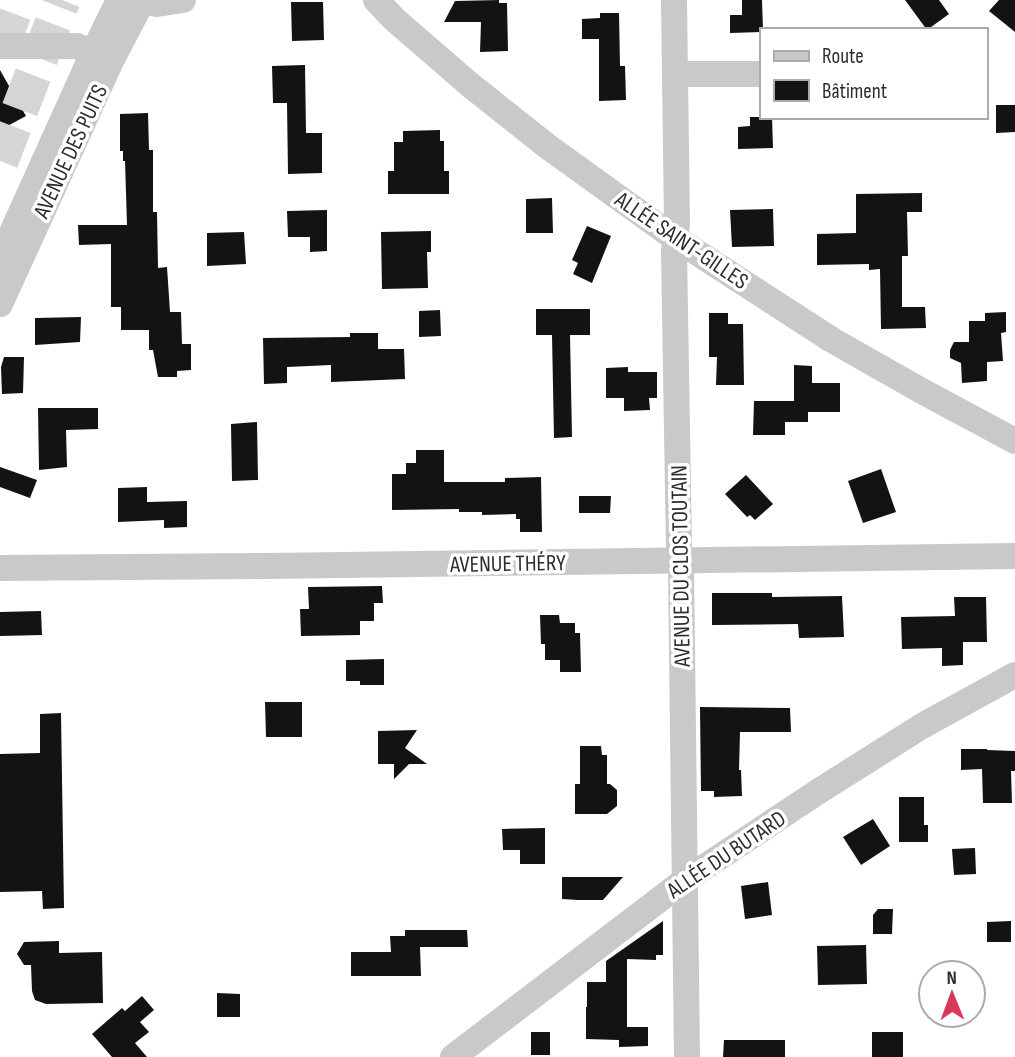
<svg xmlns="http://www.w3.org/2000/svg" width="1015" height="1057" font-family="'Sofia Sans Condensed',sans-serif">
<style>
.building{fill:#131313}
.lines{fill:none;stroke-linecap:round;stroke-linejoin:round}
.highway-tunnel{stroke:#d5d5d5;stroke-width:37;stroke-dasharray:37 18;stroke-linecap:butt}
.minor{stroke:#c9c9c9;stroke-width:26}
.labels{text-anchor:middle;stroke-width:7;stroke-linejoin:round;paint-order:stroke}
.street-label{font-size:23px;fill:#2c2c2c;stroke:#fff}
</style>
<rect width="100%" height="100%" fill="#fff"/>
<!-- building -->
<g class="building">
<path d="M499 0V3H507L508 51 480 52 481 22H444L455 1Z"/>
<path d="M742 0H762L763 30 761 32 730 33V15H742Z"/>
<path d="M905 0H939L949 14 927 30Z"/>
<path d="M999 0H1015V32L989 11Z"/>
<path d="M291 2H323L324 40 292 41Z"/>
<path d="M600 13H619L620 66H625L626 100 599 101V39H582V19L600 18Z"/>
<path d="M305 65 306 133H322V173L288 174 287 103H273L272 66Z"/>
<path d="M0 70 26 116 0 130Z"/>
<path d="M996 105H1015V132L996 133Z"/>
<path d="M148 113 149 150H153V212H157L158 268 167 267 170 312H181L182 344H191V370L177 371V377H158L153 350H149V330H121V307H111V244L79 245 78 225H127L125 161H123V151H120V114Z"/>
<path d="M750 117H772L773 148 738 149V127L750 126Z"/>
<path d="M440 130V141H444V171H449V194H388V171H394V142H403V131Z"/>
<path d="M922 193V212H907L908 256H902V307H925L926 328 881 329 880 269 869 270V264L817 265V234L856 233V194Z"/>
<path d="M552 198 553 233H526V199Z"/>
<path d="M773 209 774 246 732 247 730 210Z"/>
<path d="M327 210V251L310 252V237H288L287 211Z"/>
<path d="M587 226 611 236 592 283 573 274 578 263 572 260Z"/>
<path d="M431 231V252H427L428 288 382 289 381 232Z"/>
<path d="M244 232 246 264 207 266V233Z"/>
<path d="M536 309H590V335H570L572 437 554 438 552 335H536Z"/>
<path d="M440 310 441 336 419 337V311Z"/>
<path d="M1006 312V332L1001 333 1003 361 987 362V381L962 383 961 363 950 358V350L954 342H969V321H985V313Z"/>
<path d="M709 313H728V324H743L744 385H716L717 357H709Z"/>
<path d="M81 317 80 342 35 345V318Z"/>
<path d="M350 333H378V349H404L405 379 331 382V365L287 367V383L264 384 263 338 350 337Z"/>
<path d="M4 357H24L23 393 2 394 1 367Z"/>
<path d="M794 365 812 366V383H840V412H808V422H785V435H753L754 401H794Z"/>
<path d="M628 367V372H657V398H649L650 410 624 411V398H606V368Z"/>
<path d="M38 408H98V429L66 430 67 467 39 470Z"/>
<path d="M257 422 258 480 232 481 231 424Z"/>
<path d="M416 450H444V482H505V478L541 477 542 532H520V519H516V514L482 515V512H459V509L392 510V474H406V463H416Z"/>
<path d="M0 467 37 480 30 498 0 487Z"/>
<path d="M881 469 896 512 863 523 848 481Z"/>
<path d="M746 475 773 504 755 520 750 515 747 517 725 494Z"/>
<path d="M147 487V502L187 501V527L164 528V520L118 522V488Z"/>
<path d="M579 496H611L610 513H579Z"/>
<path d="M382 586 383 603H374V621H360V635L301 636 300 609H309L308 587Z"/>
<path d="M712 593H772V597L842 596 844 637 799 638 798 624 712 625Z"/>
<path d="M954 597H986L987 642H963V665L942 666V648L902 649 901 617 955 616Z"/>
<path d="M41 611 42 635 0 636V612Z"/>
<path d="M540 615H559L560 623H575V633H580L581 672H560V660H545V644H541Z"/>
<path d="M384 659V685H360V681H346V660Z"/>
<path d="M265 702H302V737H266Z"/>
<path d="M700 707 790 708 791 732H740L739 770H741L742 796 714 797V791H701Z"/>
<path d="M61 713 64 908 43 909 42 891 0 892V754L40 753V714Z"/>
<path d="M417 730 405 748 427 764H409L394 779V764H378V731Z"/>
<path d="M580 746H601L602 755H607V784H610L617 790V806L607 814H575V784H580Z"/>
<path d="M961 749H987V750L1015 751V771H1011L1012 803H983L982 769 961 770Z"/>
<path d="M899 797H924V825H928V842H899Z"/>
<path d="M873 819 890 846 861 865 843 837Z"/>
<path d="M545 828V864H520V850H503L502 829Z"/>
<path d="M975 848 976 874 954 875 952 849Z"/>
<path d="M562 877H623L603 900H578L562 899Z"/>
<path d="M768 882 772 915 745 919 741 886Z"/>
<path d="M878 909H893L892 934H873V915Z"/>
<path d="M663 921V955H656V960L627 959V1027H648V1046L619 1047V1040L586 1039V1007H587V982H606V961Z"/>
<path d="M1011 921V942H987V922Z"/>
<path d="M405 930H467L468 947H420L421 976H351V952H391L390 936H405Z"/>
<path d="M59 941V953L102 952 103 1003 46 1004 35 1000 32 991 31 965H24L17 954 24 942Z"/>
<path d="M866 945 867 984 818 985 817 946Z"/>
<path d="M217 993 240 994V1017H217Z"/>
<path d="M142 996 154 1010 140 1022 149 1032 135 1043 147 1057H112L92 1034 122 1008 125 1011Z"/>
<rect x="531" y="1032" width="19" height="23"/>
<rect x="872" y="1032" width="31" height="25"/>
<path d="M724 1040H785V1057H723Z"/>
</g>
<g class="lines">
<!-- highway-tunnel -->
<g class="highway-tunnel">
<path d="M0 48 18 0"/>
<path d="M0 161 62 0"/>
</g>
<!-- minor -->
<g class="minor">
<path d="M376 0 394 19 469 84 547 146 676 239 832 340 920 390 1015 441"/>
<path d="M674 0 677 224 674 251 679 550 681 570 687 1057"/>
<path d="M143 1 157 4 183 0"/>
<path d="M0 46H77L107 59"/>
<path d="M675 74H761"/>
<path d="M0 259 93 53 119 0"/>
<path d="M0 304 111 61 143 0"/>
<path d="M0 568 268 566 1015 556"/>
<path d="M453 1057 685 880 816 793 922 726 1015 675"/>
</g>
</g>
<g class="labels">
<!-- street labels -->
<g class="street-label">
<text transform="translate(70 151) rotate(-65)" y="8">AVENUE DES PUITS</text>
<text transform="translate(682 240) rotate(34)" y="8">ALLÉE SAINT-GILLES</text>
<text transform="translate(508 563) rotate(-1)" y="8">AVENUE THÉRY</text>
<text transform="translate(680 566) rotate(-91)" y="8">AVENUE DU CLOS TOUTAIN</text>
<text transform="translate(726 854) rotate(-34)" y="8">ALLÉE DU BUTARD</text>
</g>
</g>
<!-- legend -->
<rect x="760" y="28" width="228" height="91" fill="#ffffff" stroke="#ababab" stroke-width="2"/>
<rect x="774" y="51" width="35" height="10" fill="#c9c9c9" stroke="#ababab" stroke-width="2"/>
<text x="822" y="63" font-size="21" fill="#2c2c2c">Route</text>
<rect x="774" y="80" width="35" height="21" fill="#131313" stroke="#ababab" stroke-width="2"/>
<text x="822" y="98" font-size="21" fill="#2c2c2c">Bâtiment</text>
<!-- north arrow -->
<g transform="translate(952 994) rotate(359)"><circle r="33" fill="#ffffff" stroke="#ababab" stroke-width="2"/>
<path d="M0-5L12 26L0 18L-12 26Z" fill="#d8385a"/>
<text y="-10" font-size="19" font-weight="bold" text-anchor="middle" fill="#2c2c2c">N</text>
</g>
</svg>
